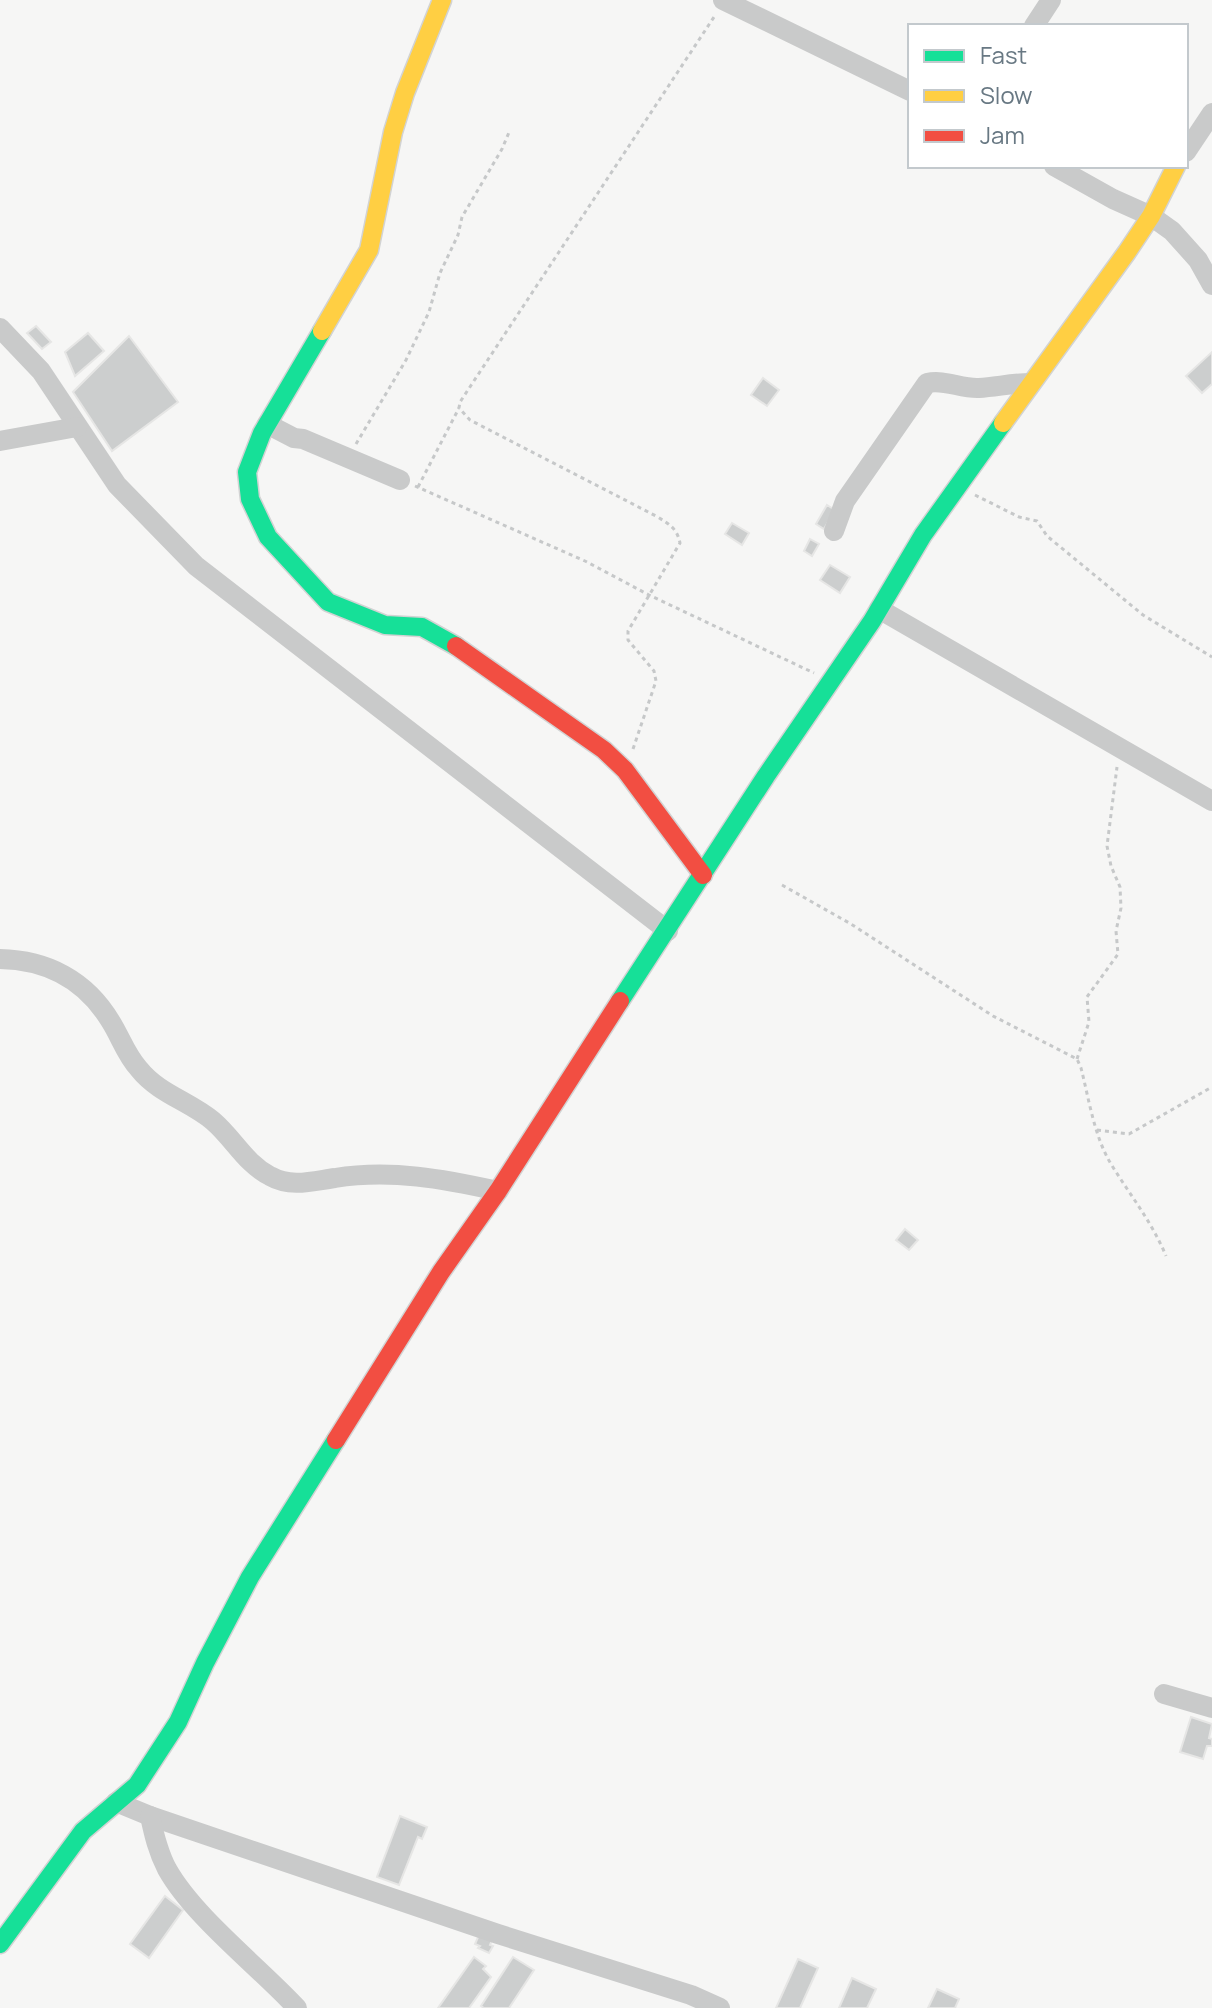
<svg xmlns="http://www.w3.org/2000/svg" width="1212" height="2008" font-family="Manrope,sans-serif">
<style>
.building{fill:#cccece;stroke:#e6e6e5;stroke-width:2}
.lines{fill:none;stroke-linecap:round;stroke-linejoin:round}
.fast-casing{stroke:#d2d3d3;stroke-width:21}
.slow-casing{stroke:#d2d3d3;stroke-width:21}
.jam-casing{stroke:#d2d3d3;stroke-width:21}
.path{stroke:#c6c8c9;stroke-width:3;stroke-dasharray:4 4;stroke-linecap:butt}
.street{stroke:#c9caca;stroke-width:20}
.fast{stroke:#16e098;stroke-width:18}
.slow{stroke:#ffcf43;stroke-width:18}
.jam{stroke:#f24e42;stroke-width:18}
</style>
<rect width="100%" height="100%" fill="#f6f6f5"/>
<!-- building -->
<g class="building">
<path d="M36 326 51 342 42 349 27 333Z"/>
<path d="M88 333 104 351 75 376 65 352Z"/>
<path d="M129 336 178 402 112 451 73 392Z"/>
<path d="M1212 352V384L1202 393 1186 376Z"/>
<path d="M763 378 779 390 767 406 751 395Z"/>
<path d="M827 505 835 510 824 529 816 524Z"/>
<path d="M732 523 749 533 742 545 725 534Z"/>
<path d="M810 539 819 544 812 556 804 551Z"/>
<path d="M830 565 850 577 840 593 820 580Z"/>
<path d="M905 1229 918 1240 909 1250 896 1240Z"/>
<path d="M1191 1717 1212 1724 1209 1738 1212 1739V1746H1207L1203 1759 1180 1752Z"/>
<path d="M400 1816 427 1827 422 1839 418 1837 399 1885 377 1877Z"/>
<path d="M165 1896 183 1910 149 1958 130 1944Z"/>
<path d="M479 1935 492 1940 490 1945 493 1946 489 1953 478 1948 480 1946 475 1944Z"/>
<path d="M474 1957 486 1966 483 1969 491 1977 469 2008H438Z"/>
<path d="M513 1957 534 1970 509 2008H484L481 2006Z"/>
<path d="M798 1959 818 1968 800 2008H776Z"/>
<path d="M852 1978 876 1989 867 2008H839Z"/>
<path d="M937 1989 959 1999 955 2008H928Z"/>
</g>
<g class="lines">
<defs>
<g id="fast">
<path d="M322 331 262 433 247 472 250 499 268 537 328 602 385 625 422 627 456 646"/>
<path d="M620 1001 766 776 872 621 923 535 1003 423"/>
<path d="M0 1944 83 1831 137 1785 178 1722 205 1663 250 1577 336 1440"/>
</g>
<g id="slow">
<path d="M322 331 369 250 393 132 405 93 442 0"/>
<path d="M1003 423 1127 252 1151 216 1176 166"/>
</g>
<g id="jam">
<path d="M456 646 604 750 625 770 703 875"/>
<path d="M336 1440 441 1272 498 1191 620 1001"/>
</g>
</defs>
<!-- fast casing -->
<use href="#fast" class="fast-casing"/>
<!-- slow casing -->
<use href="#slow" class="slow-casing"/>
<!-- jam casing -->
<use href="#jam" class="jam-casing"/>
<!-- path -->
<g class="path">
<path d="M356 444 406 360 429 312 440 273 458 235 462 217 502 149 510 130"/>
<path d="M415 486 585 561 649 595 814 673"/>
<path d="M418 487 459 408"/>
<path d="M975 495 1019 517 1037 521 1047 536 1143 615 1212 657"/>
<path d="M633 749 656 681 654 671 628 640V631L680 543C677 528 669 524 656 516L470 420 459 408 460 402 716 14"/>
<path d="M782 885 851 924 993 1016 1077 1059 1081 1068C1089 1099 1094 1136 1111 1164 1130 1195 1152 1222 1166 1256"/>
<path d="M1077 1059 1089 1022 1087 997 1118 954 1116 931 1121 908 1120 887 1111 866 1107 846 1117 767"/>
<path d="M1097 1130 1129 1134 1212 1087"/>
</g>
<!-- street -->
<g class="street">
<path d="M723 0 910 91"/>
<path d="M1034 26 1051 0"/>
<path d="M1186 152 1212 113"/>
<path d="M1054 166 1113 199 1151 216 1172 231 1198 260 1212 285"/>
<path d="M0 328 41 371 117 485 196 566 668 931"/>
<path d="M267 424 294 438 303 439 400 480"/>
<path d="M0 441 77 427"/>
<path d="M834 531 845 501 927 383C945 379 961 389 979 388 996 387 1013 383 1030 383"/>
<path d="M879 609 1212 801"/>
<path d="M0 959C47 960 86 980 111 1022 121 1038 126 1055 139 1069 159 1094 189 1101 213 1121 234 1139 245 1163 270 1176 291 1188 313 1181 335 1178 391 1169 444 1179 498 1191"/>
<path d="M1164 1694 1212 1708"/>
<path d="M116 1802 150 1816 498 1934 691 1995 720 2008"/>
<path d="M150 1816C154 1835 158 1852 167 1869 194 1917 258 1966 297 2008"/>
</g>
<!-- fast -->
<use href="#fast" class="fast"/>
<!-- slow -->
<use href="#slow" class="slow"/>
<!-- jam -->
<use href="#jam" class="jam"/>
</g>
<!-- legend -->
<rect x="908" y="24" width="280" height="144" fill="#ffffff" stroke="#c3c9cd" stroke-width="2"/>
<rect x="924" y="50" width="40" height="12" fill="#16e098" stroke="#c3c9cd" stroke-width="2"/>
<text x="980" y="64" font-size="24" fill="#687883">Fast</text>
<rect x="924" y="90" width="40" height="12" fill="#ffcf43" stroke="#c3c9cd" stroke-width="2"/>
<text x="980" y="104" font-size="24" fill="#687883">Slow</text>
<rect x="924" y="130" width="40" height="12" fill="#f24e42" stroke="#c3c9cd" stroke-width="2"/>
<text x="980" y="144" font-size="24" fill="#687883">Jam</text>
</svg>
